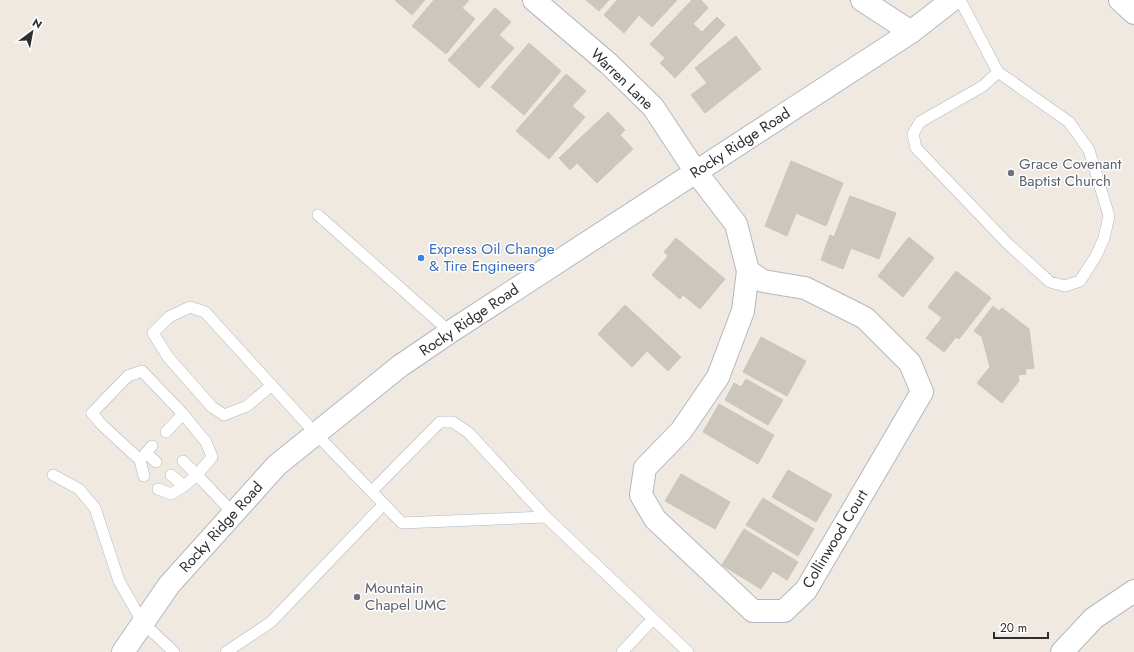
<svg xmlns="http://www.w3.org/2000/svg" width="1134" height="652" font-family="Jost,sans-serif">
<style>
.building{fill:#cbc7bf;stroke:#cbc5ba}
.lines{fill:none;stroke-linecap:round;stroke-linejoin:round}
.service-casing{stroke:#b4b7c1;stroke-width:12}
.minor-casing{stroke:#b4b7c1;stroke-width:24}
.secondary-casing{stroke:#b4b7c1;stroke-width:24}
.service{stroke:#fff;stroke-width:11}
.minor{stroke:#fff;stroke-width:22}
.secondary{stroke:#fff;stroke-width:22}
.worship-dot{fill:#6b7280;stroke:#fff;stroke-width:1.5}
.shop-dot{fill:#3f7fe0;stroke:#fff;stroke-width:1.5}
.labels{text-anchor:middle;stroke-width:3;stroke-linejoin:round;paint-order:stroke}
.street-label{font-size:15px;fill:#2e2e2e;stroke:#fff}
.worship-label{font-size:15px;fill:#5b616d;stroke:#fff;text-anchor:start}
.shop-label{font-size:15px;fill:#366cbe;stroke:#fff;text-anchor:start}
</style>
<rect width="100%" height="100%" fill="#efe9e1"/>
<!-- building -->
<g class="building">
<path d="M395 0H425L412 15Z"/>
<path d="M434 0H469L462 8 475 19 446 54 412 26Z"/>
<path d="M586 0H609L599 11Z"/>
<path d="M617 0H677L652 27 639 15 624 33 604 15Z"/>
<path d="M692 0H701L708 8 693 24 702 32 717 17 725 25 675 78 660 63 665 58 650 44Z"/>
<path d="M495 8 511 22 499 35 514 48 479 88 448 60Z"/>
<path d="M736 36 761 69 705 113 691 95 707 83 695 68Z"/>
<path d="M529 43 561 71 524 115 491 87Z"/>
<path d="M566 74 586 91 572 106 585 117 549 159 516 131Z"/>
<path d="M608 112 625 130 620 135 633 149 597 183 577 163 570 170 559 158Z"/>
<path d="M791 161 843 183 826 226 796 213 787 236 765 226Z"/>
<path d="M850 196 896 213 879 259 851 248 843 269 821 260 830 235 834 237Z"/>
<path d="M909 237 934 258 903 297 878 276Z"/>
<path d="M676 238 725 279 700 309 683 295 680 299 652 275 668 256 664 252Z"/>
<path d="M956 271 991 298 959 339 956 337 944 352 926 338 942 318 928 307Z"/>
<path d="M625 305 681 357 668 371 647 351 632 367 598 334Z"/>
<path d="M993 306 999 311 1002 308 1029 329 1034 368 1025 369 1026 374 1018 375 1019 381 1002 403 977 383 990 367 982 337 974 331Z"/>
<path d="M761 337 806 361 787 396 743 372Z"/>
<path d="M746 379 783 400 768 425 725 400 734 383 741 387Z"/>
<path d="M719 404 774 435 758 464 703 432Z"/>
<path d="M788 470 832 495 816 522 772 497Z"/>
<path d="M681 474 730 502 715 529 665 501Z"/>
<path d="M763 498 814 529 798 556 746 525Z"/>
<path d="M744 529 798 562 787 580 773 571 761 589 722 565Z"/>
</g>
<g class="lines">
<defs>
<g id="service">
<path d="M960 0 998 72 1069 122 1089 150 1109 216 1104 238 1096 256 1080 281 1065 286 1050 282 1008 244 916 148 913 134 920 122 983 86 998 72"/>
<path d="M318 215 450 332"/>
<path d="M272 385 247 406 224 415 212 407 168 357 153 333 169 317 190 307 205 312 316 434 402 523 546 517 688 652"/>
<path d="M166 432 183 414"/>
<path d="M152 446 140 460 101 424 92 413 128 376 142 371 183 414 206 442 212 457 197 475 233 513"/>
<path d="M146 453 156 462"/>
<path d="M140 460 144 476"/>
<path d="M53 475 79 489 95 508 119 581 143 623 174 652"/>
<path d="M171 475 184 486"/>
<path d="M158 489 171 494 184 486 197 475 183 461"/>
<path d="M372 491 440 422H453L469 433 546 517"/>
<path d="M226 652 271 622 384 504"/>
<path d="M622 652 653 619"/>
</g>
<g id="minor">
<path d="M534 0 609 64 653 107 696 172 736 224 748 271 763 281 805 288 865 318 910 363 922 392 806 590 784 611H753L655 519 641 495 645 468 681 431 718 377 743 311 748 271"/>
<path d="M862 0 911 32"/>
<path d="M1120 0 1134 13"/>
<path d="M1062 652 1094 618 1134 591"/>
</g>
<path id="secondary" d="M123 652 169 585 277 465 400 366 450 332 911 32 952 0"/>
</defs>
<!-- service casing -->
<use href="#service" class="service-casing"/>
<!-- minor casing -->
<use href="#minor" class="minor-casing"/>
<!-- secondary casing -->
<use href="#secondary" class="secondary-casing"/>
<!-- service -->
<use href="#service" class="service"/>
<!-- minor -->
<use href="#minor" class="minor"/>
<!-- secondary -->
<use href="#secondary" class="secondary"/>
</g>
<!-- markers -->
<g class="worship-dot">
<circle cx="1011" cy="173" r="4"/>
<circle cx="357" cy="597" r="4"/>
</g>
<circle class="shop-dot" cx="421" cy="258" r="4"/>
<g class="labels">
<!-- street labels -->
<g class="street-label">
<text transform="translate(622 79) rotate(44)" y="5">Warren Lane</text>
<text transform="translate(740 143) rotate(-33)" y="5">Rocky Ridge Road</text>
<text transform="translate(469 320) rotate(-34)" y="5">Rocky Ridge Road</text>
<text transform="translate(221 527) rotate(-48)" y="5">Rocky Ridge Road</text>
<text transform="translate(835 539) rotate(-59)" y="5">Collinwood Court</text>
</g>
<!-- worship labels -->
<g class="worship-label">
<text x="1019" y="169">Grace Covenant<tspan x="1019" dy="17">Baptist Church</tspan></text>
<text x="365" y="593">Mountain<tspan x="365" dy="17">Chapel UMC</tspan></text>
</g>
<!-- shop labels -->
<g class="shop-label">
<text x="429" y="254">Express Oil Change<tspan x="429" dy="17">&amp; Tire Engineers</tspan></text>
</g>
</g>
<!-- north arrow -->
<g transform="translate(32 32) rotate(32)" stroke="#ffffff" stroke-width="3" paint-order="stroke">
<path d="M0-3L7 15L0 10L-7 15Z" fill="#2e2e2e"/>
<text y="-6" font-size="11" font-weight="bold" text-anchor="middle" fill="#2e2e2e">N</text>
</g>
<!-- scale -->
<path d="M994 632v6h54v-6" fill="none" stroke="#2e2e2e" stroke-width="2"/>
<text x="1000" y="632" font-size="12" fill="#2e2e2e" stroke="#ffffff" stroke-width="3" paint-order="stroke">20 m</text>
</svg>
